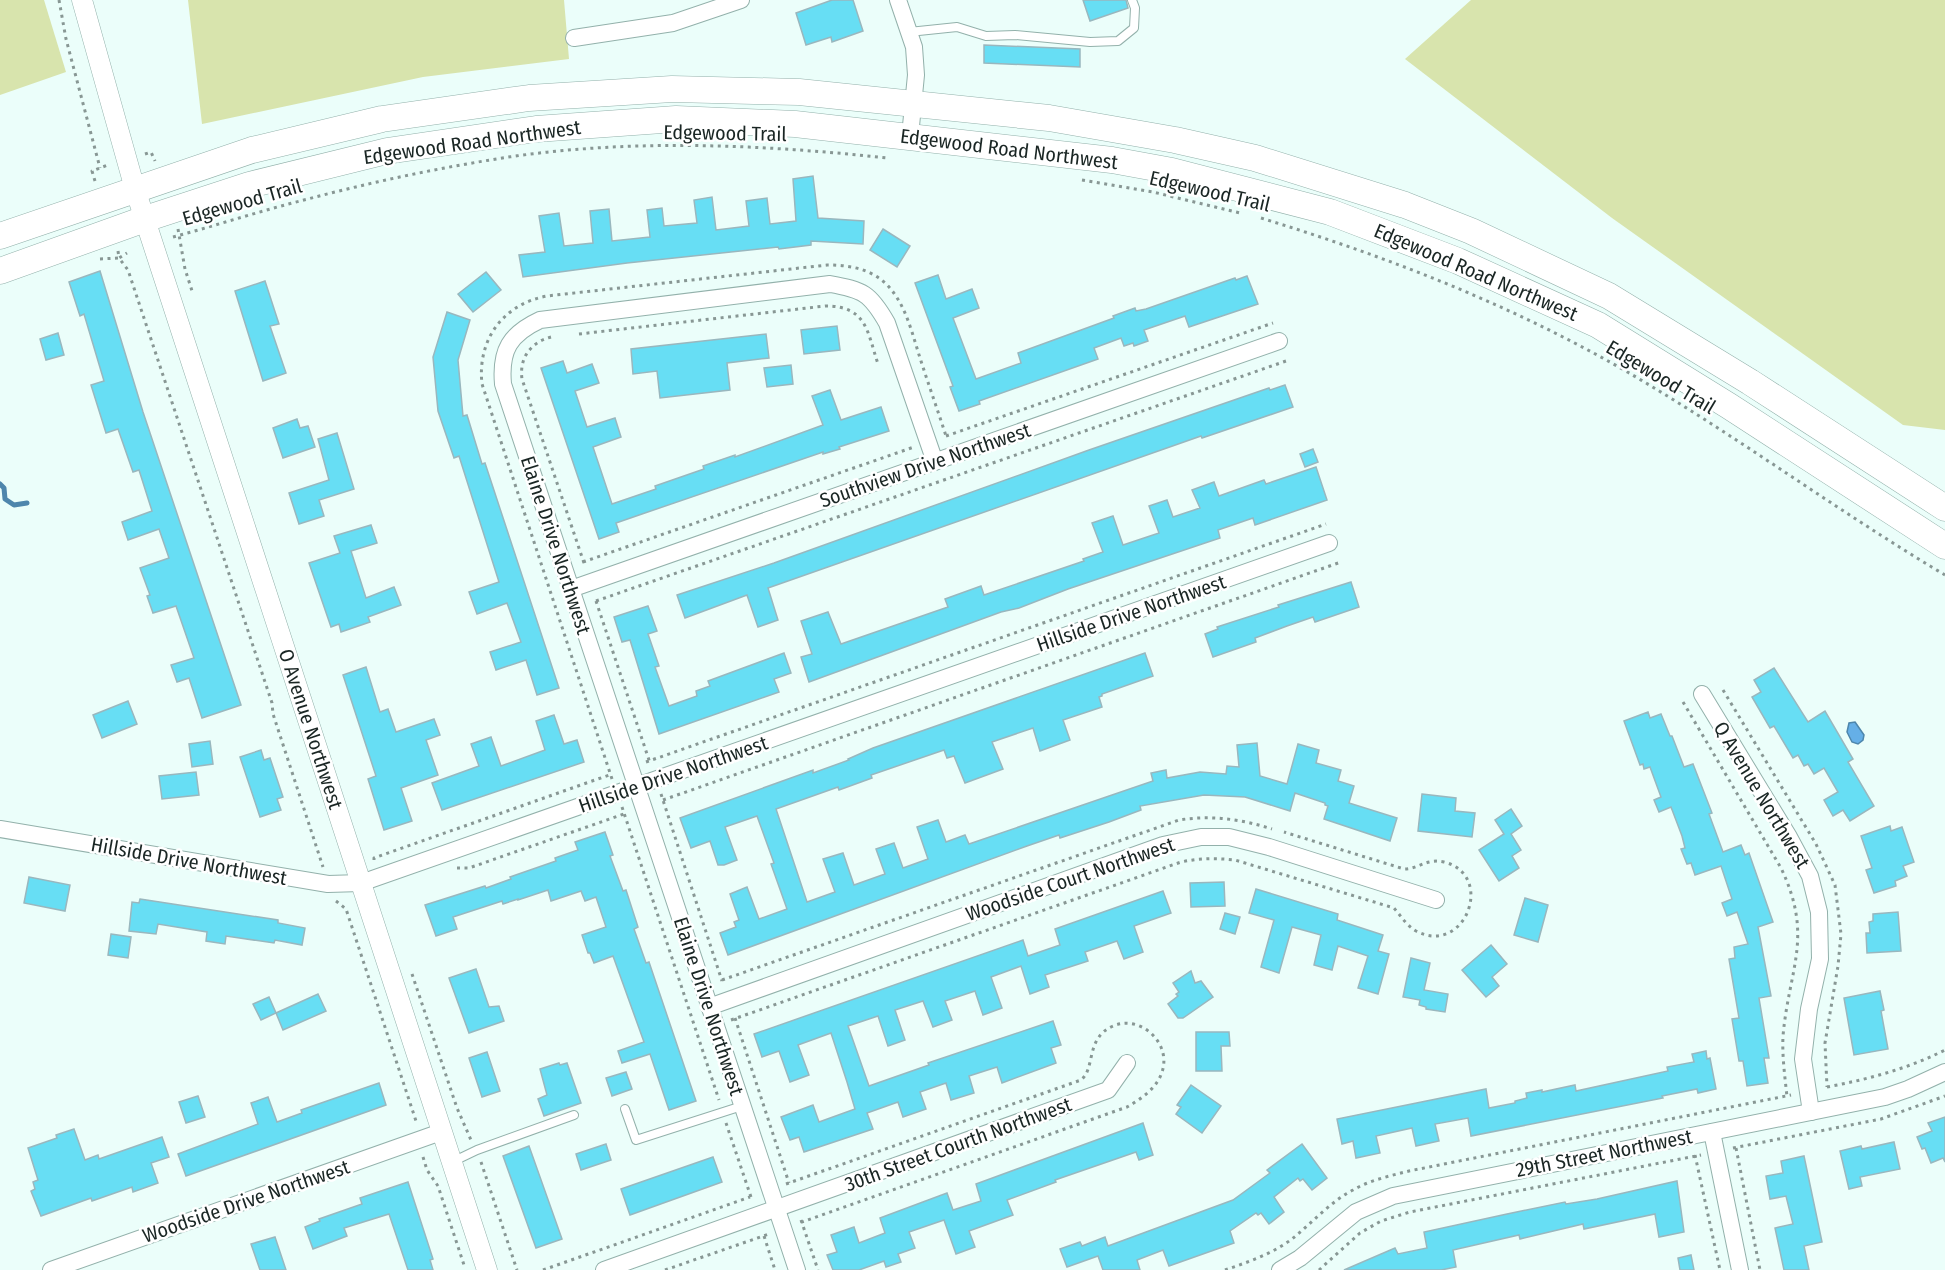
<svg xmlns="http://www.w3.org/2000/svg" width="1945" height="1270" font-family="'Fira Sans Condensed',sans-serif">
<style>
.green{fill:#d8e4ad}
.water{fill:#65afe7;stroke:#4e86ac;stroke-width:1.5}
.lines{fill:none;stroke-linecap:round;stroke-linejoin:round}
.stream{stroke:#4e86ac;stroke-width:5}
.building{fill:#67def4;stroke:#99b7be;stroke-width:1.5}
.service-casing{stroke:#93b1ab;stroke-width:10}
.minor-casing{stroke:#93b1ab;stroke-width:18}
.tertiary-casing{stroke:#93b1ab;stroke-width:21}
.primary-casing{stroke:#93b1ab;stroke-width:27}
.path{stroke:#889794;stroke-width:3;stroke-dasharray:3 4.5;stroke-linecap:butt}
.service{stroke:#fff;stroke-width:8}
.minor{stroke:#fff;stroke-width:16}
.tertiary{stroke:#fff;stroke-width:20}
.primary{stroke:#fff;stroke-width:26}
.labels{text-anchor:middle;stroke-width:5;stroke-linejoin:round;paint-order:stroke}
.street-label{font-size:20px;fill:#1a2624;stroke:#fff}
</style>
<rect width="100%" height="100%" fill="#ebfefa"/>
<!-- green -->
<g class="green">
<path d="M0 0H44L66 72 0 95Z"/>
<path d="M188 0H564L569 59 423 77 202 124Z"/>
<path d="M1471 0H1945V430L1903 425 1612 218 1405 59Z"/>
</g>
<!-- water -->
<path class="water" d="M1855 722 1864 735 1863 740 1858 744 1852 742 1847 732 1849 723Z"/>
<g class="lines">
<!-- stream -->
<path class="stream" d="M0 484 4 488 5 499 14 505 27 503"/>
</g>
<!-- building -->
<g class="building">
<path d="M832 0H853L863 31 832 42 831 37 806 45 796 13Z"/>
<path d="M1083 0H1126L1128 8 1090 21Z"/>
<path d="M984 45 1080 49V67L984 63Z"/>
<path d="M813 176 818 218 864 221 863 244 811 241V245L779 249 778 247 627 263 523 277 519 255 545 252 539 216 559 213 564 246 593 243 590 211 609 209 612 241 650 237 647 210 662 208 664 226 697 223 694 200 712 197 716 230 749 226 746 201 767 198 770 224 796 221 793 179Z"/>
<path d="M883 229 910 246 897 267 870 250Z"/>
<path d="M100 271 143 412 241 705 202 718 189 678 177 682 171 665 194 658 176 606 153 613 147 596 150 595 140 568 169 558 159 529 128 540 122 522 152 511 139 470 133 472 118 429 106 433 91 385 104 381 84 314 80 316 69 282Z"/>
<path d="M486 272 501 290 473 312 458 294Z"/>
<path d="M938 275 946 299 972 289 979 308 953 318 976 379 1021 363 1018 353 1114 318 1113 316 1135 308 1136 311 1146 309 1235 278 1236 280 1247 276 1258 304 1189 327 1185 316 1144 330 1148 341 1134 346 1133 343 1124 346 1121 338 1094 348 1098 359 979 401 980 404 959 411 950 387 953 386 915 283Z"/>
<path d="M265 281 279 324 270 326 286 373 263 381 235 291Z"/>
<path d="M447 312 470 320 458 360 463 416 467 415 482 464 485 463 559 688 537 695 526 660 496 670 490 652 521 642 507 603 477 614 469 592 499 582 459 456 454 458 438 411 433 357Z"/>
<path d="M837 326 840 350 804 354 801 330Z"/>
<path d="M58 333 64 355 46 360 40 339Z"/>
<path d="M766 334 769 358 727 363 730 390 660 398 657 371 633 374 631 349Z"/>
<path d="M563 361 567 373 592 364 599 383 575 391 587 427 615 418 621 437 593 447 612 504 656 489 655 486 704 469 703 466 735 455V457L823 425 812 396 830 390 841 420 881 407 889 431 839 447 840 449 823 454V452L642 514 616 523 619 532 599 539 541 368Z"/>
<path d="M791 365 793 384 767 387 764 368Z"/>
<path d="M1285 385 1293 407 1202 438 1201 436 768 588 778 620 758 627 747 595 685 618 677 595 774 563 1089 450 1269 388 1270 390Z"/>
<path d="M297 419 300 428 308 426 315 447 283 458 273 428Z"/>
<path d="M337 433 354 489 319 500 324 516 299 524 289 493 329 480 318 439Z"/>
<path d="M1313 449 1318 462 1305 467 1300 454Z"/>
<path d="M1316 467 1327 500 1255 525 1253 518 1218 530 1220 538 1068 589 1019 608 1001 612 809 682 801 657 812 654 801 621 828 612 841 644 948 607 945 599 981 586 984 595 1084 561 1083 559 1103 552 1092 523 1113 516 1123 545 1159 533 1149 506 1167 500 1173 517 1200 508 1192 490 1214 482 1219 496 1264 480 1266 484Z"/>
<path d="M371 525 377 543 351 551 366 598 394 587 401 605 368 617 370 622 341 632 339 624 331 627 309 563 340 553 334 536Z"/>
<path d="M1351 582 1359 607 1315 622 1313 617 1287 626 1255 638 1256 642 1213 657 1205 634 1218 629 1217 627 1279 607 1278 605Z"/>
<path d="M648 606 657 631 648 634 659 666 655 667 669 706 697 696 696 691 710 686 708 681 784 653 791 673 774 679 779 692 659 734 630 640 622 642 614 617Z"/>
<path d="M1145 653 1153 676 1102 694V696L1099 697 1102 707 1063 720 1070 740 1040 751 1033 728 992 742 1003 769 965 783 954 756 947 758 944 750 871 775 872 778 839 790 838 787 776 809 807 902 835 892 823 859 843 853 854 885 885 874 876 849 894 843 903 868 928 859 917 827 938 820 946 842 965 835 969 844 1153 781 1151 773 1166 770 1167 778 1200 772 1226 774 1227 766 1239 767 1237 745 1257 743 1260 776 1287 784 1298 744 1319 750 1316 763 1341 770 1338 781 1354 786 1349 803 1397 818 1390 841 1324 819 1328 806 1325 805V803L1295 793 1290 811 1245 797 1204 795 1140 806 1141 810 1109 822 1060 838 1059 835 1027 846 728 955 720 933 736 927 734 922 739 920 730 894 747 887 759 919 787 909 771 864 774 863 757 816 725 827 737 860 724 865H718L710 841 691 848 680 818 813 770V773L849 760 848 759 873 748Z"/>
<path d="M366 667 380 712 388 709 396 732 434 719 440 735 426 740 438 775 401 788 412 821 384 830 368 779 376 776 343 675Z"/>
<path d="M1774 668 1808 722 1825 711 1853 759 1848 762 1874 806 1850 821 1843 810 1833 816 1824 800 1838 792 1824 768 1814 774 1808 764 1804 766 1798 755 1793 758 1774 726 1770 728 1752 697 1761 692 1754 680Z"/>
<path d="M128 701 137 724 102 738 93 715Z"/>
<path d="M1648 712 1650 718 1661 714 1670 736H1672L1684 767 1693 764 1712 813 1709 814 1723 852 1741 845 1745 855 1749 853 1773 922 1758 927 1771 996 1759 998 1769 1058H1764L1768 1083 1747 1086 1743 1061H1739L1732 1019 1739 1018 1729 959 1735 958 1734 947 1748 944 1737 912 1727 916 1722 903 1732 899 1721 866 1695 875 1691 863 1687 864 1681 849 1685 848 1682 836 1671 807 1659 812 1654 800 1661 797 1650 767 1644 769 1643 764 1640 765 1624 721Z"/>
<path d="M554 715 564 744 577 740 584 762 442 810 432 783 479 766 471 744 491 737 501 766 545 750 536 721Z"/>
<path d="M210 741 213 764 192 767 189 744Z"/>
<path d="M261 750 264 760 270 758 283 797 277 799 281 810 260 817 240 757Z"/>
<path d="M196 772 199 795 162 799 159 776Z"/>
<path d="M1422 794 1456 798 1455 811 1475 813 1472 837 1418 831Z"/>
<path d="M1511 809 1522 826 1511 834 1521 850 1512 856 1519 868 1499 881 1479 850 1504 834 1495 820Z"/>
<path d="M1890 826 1891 831 1902 827 1914 862 1903 866 1907 876 1895 881 1896 886 1874 893 1866 870 1872 868 1861 836Z"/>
<path d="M605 832 613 855 610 856 623 891 626 890 638 927 634 929 646 963 649 962 696 1101 669 1110 650 1054 622 1063 618 1051 644 1042 613 956 594 963 590 953H588L582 935 606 927 596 897 585 901 581 891 551 901 548 890 518 900V899L503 904 502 901 453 917 457 929 436 936 425 905 485 886 486 888 511 879 510 877 556 861 555 858 578 850 575 842Z"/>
<path d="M29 877 70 885 65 911 24 903Z"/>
<path d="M1224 882 1225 906 1191 907 1190 883Z"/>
<path d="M1256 889 1338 914 1337 920 1383 935 1378 951 1389 954 1378 994 1358 988 1368 956 1338 946 1332 970 1314 965 1321 935 1292 927 1279 973 1261 967 1274 920 1249 913Z"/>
<path d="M1163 891 1171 913 1134 926 1143 952 1124 959 1117 941 1085 952 1088 961 1045 975 1049 987 1030 994 1021 966 991 977 1002 1008 983 1015 975 991 945 1001 952 1020 933 1027 923 1001 895 1010 905 1040 888 1046 878 1016 848 1026 869 1086 929 1065 928 1063 1053 1021 1061 1045 1051 1048 1056 1063 1002 1083 997 1067 969 1076 974 1093 951 1100 946 1083 920 1092 926 1109 903 1117 898 1102 867 1113 873 1129 804 1152 799 1137 790 1140 781 1117 813 1105 819 1122 855 1109 847 1082 831 1033 798 1045 809 1075 790 1082 779 1051 762 1057 754 1034 1023 940 1028 956 1060 945 1055 929Z"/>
<path d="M1525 898 1548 905 1538 942 1514 935Z"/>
<path d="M140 899 278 920V923L305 928 302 945 275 940 274 943 226 936 225 944 206 941 207 932 158 924 156 934 129 931 132 902 139 903Z"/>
<path d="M1898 912 1901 951 1867 953 1866 933H1870L1869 922 1873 921V914Z"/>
<path d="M1225 913 1240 917 1235 934 1220 929Z"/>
<path d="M111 934 131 937 128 958 108 955Z"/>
<path d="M1491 945 1507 964 1492 977 1499 986 1486 997 1462 970Z"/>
<path d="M1411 958 1430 963 1424 990 1448 994 1445 1012 1426 1009V1007L1419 1005 1420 1000 1403 997Z"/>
<path d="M476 969 489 1007 499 1006 504 1021 469 1033 449 978Z"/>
<path d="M1191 971 1195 983 1201 981 1213 997 1183 1018H1178L1168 1004 1178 996 1176 994 1179 992 1173 983Z"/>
<path d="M1880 991 1884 1010 1881 1011 1888 1049 1854 1055 1844 998Z"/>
<path d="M318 994 326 1011 283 1030 276 1013Z"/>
<path d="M269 997 276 1013 261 1020 253 1004Z"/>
<path d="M1196 1032H1229L1230 1046H1221L1222 1071H1196Z"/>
<path d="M1706 1051 1707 1059 1710 1058 1716 1089 1698 1093 1697 1089 1662 1096 1663 1098 1471 1136 1468 1118 1435 1124 1439 1141 1416 1146 1412 1128 1376 1136 1380 1153 1356 1158 1353 1141 1342 1144 1337 1119 1486 1089 1489 1108 1515 1103V1101L1527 1098 1526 1093 1542 1090V1092L1575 1085 1576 1091 1668 1071 1667 1067 1694 1062 1692 1054Z"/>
<path d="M487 1052 500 1091 482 1097 469 1058Z"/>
<path d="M559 1063 560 1065 567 1063 581 1103 544 1116 538 1099 547 1095 540 1069Z"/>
<path d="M626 1072 632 1089 612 1096 606 1078Z"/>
<path d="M379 1083 386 1105 186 1176 178 1154 258 1124 251 1103 268 1097 277 1122 302 1113 301 1110Z"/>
<path d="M1191 1085 1221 1106 1202 1133 1176 1114 1181 1107 1177 1105Z"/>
<path d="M198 1096 205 1117 186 1123 179 1102Z"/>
<path d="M1945 1117V1162L1943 1158 1931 1163 1925 1148 1922 1149 1917 1137 1932 1131 1928 1123Z"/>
<path d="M1143 1123 1153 1155 1139 1160 1136 1152 1055 1180 1056 1182 1007 1200 1013 1215 969 1231 975 1247 956 1254 944 1220 909 1232 915 1248 898 1254 901 1262 886 1267 884 1261 859 1270H833L827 1255 837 1252 831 1235 854 1227 859 1243 885 1233 880 1218 947 1193 953 1210 981 1201 976 1184Z"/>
<path d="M74 1129 85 1160 98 1155 99 1159 162 1137 169 1157 151 1163 158 1183 133 1192 132 1187 92 1201 91 1198 41 1216 31 1191 35 1189 33 1182 38 1180 28 1148 57 1138 56 1135Z"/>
<path d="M1894 1142 1900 1169 1860 1177 1862 1186 1849 1189 1840 1151 1861 1146 1862 1149Z"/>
<path d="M606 1144 611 1160 581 1170 576 1154Z"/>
<path d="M1302 1144 1327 1178 1312 1190 1303 1179 1300 1181 1298 1178 1274 1197 1284 1212 1269 1224 1261 1213 1258 1215 1256 1213 1230 1231 1234 1243 1169 1266 1163 1250 1137 1260 1140 1270H1103L1098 1256 1067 1267 1060 1249 1080 1242 1082 1246 1105 1237 1108 1246 1233 1200 1270 1173 1267 1170Z"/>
<path d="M529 1146 562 1239 536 1248 503 1156Z"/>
<path d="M1804 1156 1822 1242 1804 1246 1809 1270H1784L1775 1228 1793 1224 1786 1196 1770 1199 1766 1176 1783 1173 1781 1161Z"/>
<path d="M713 1157 722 1182 630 1215 621 1189Z"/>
<path d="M1677 1181 1684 1232 1659 1237 1655 1214 1584 1229 1583 1224 1520 1239 1519 1235 1453 1250 1456 1267 1441 1270H1344L1395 1248 1398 1254 1427 1248 1424 1232 1507 1214 1565 1202 1566 1204 1597 1199Z"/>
<path d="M408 1182 433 1259 430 1260 433 1270H408L389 1214 344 1228 347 1236 313 1249 305 1227 320 1221 319 1219 362 1204 360 1198Z"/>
<path d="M275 1237 286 1270H260L251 1244Z"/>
<path d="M1691 1255 1694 1270H1680L1678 1258Z"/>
</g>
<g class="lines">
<defs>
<g id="service">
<path d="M909 32 957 27 986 36 1015 35 1090 42 1118 41 1134 28 1135 8 1132 0"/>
<path d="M625 1109 636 1140 742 1106"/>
<path d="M452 1162 477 1150 574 1115"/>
</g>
<g id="minor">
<path d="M898 0 914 47 916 75 910 136"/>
<path d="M574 38 673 23 741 0"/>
<path d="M571 589 1279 341"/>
<path d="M1702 694 1789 837 1810 876 1819 912 1820 959 1809 1009 1803 1059 1811 1112"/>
<path d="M0 829 328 884 361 883 1329 543"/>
<path d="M709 1007 1163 845 1201 837H1229L1269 847 1436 900"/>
<path d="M1712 1132 1740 1270"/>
<path d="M51 1270 441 1132"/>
<path d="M604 1270 1108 1090 1127 1063"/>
<path d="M797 1270 503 384C500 350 510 334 540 320L830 284C863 290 870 293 887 323L935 462"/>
<path d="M1280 1270 1300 1258 1356 1212 1393 1196 1885 1097 1908 1089 1945 1072"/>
</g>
<path id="tertiary" d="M82 0 135 189 487 1270"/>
<g id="primary">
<path d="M0 236 252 150 382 119 529 98 672 89 799 92 1049 118 1175 140 1255 158 1405 205 1471 231 1609 296 1750 382 1945 508"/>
<path d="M0 271 145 219 249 185 387 151 536 129 676 119 795 124 1112 160 1172 171 1330 212 1458 261 1598 325 1729 406 1945 546"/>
</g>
</defs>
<!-- service casing -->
<use href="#service" class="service-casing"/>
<!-- minor casing -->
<use href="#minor" class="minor-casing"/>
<!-- tertiary casing -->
<use href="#tertiary" class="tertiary-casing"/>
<!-- primary casing -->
<use href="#primary" class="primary-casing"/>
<!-- path -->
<g class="path">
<path d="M59 0 66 39 100 168"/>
<path d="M145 154 151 152 155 161"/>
<path d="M1082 180 1153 192 1240 213"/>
<path d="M95 181 92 171 108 165"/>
<path d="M1261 218C1388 257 1509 304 1624 370 1734 434 1836 510 1945 575"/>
<path d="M178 229 185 269 193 294"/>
<path d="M173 237C218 225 263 210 308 199 368 183 429 170 490 160 621 138 756 144 888 158"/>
<path d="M118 251 119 258 127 253"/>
<path d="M100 259 119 258 128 270 272 703 273 714 323 867"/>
<path d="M579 334 825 306C867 306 867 331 878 364"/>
<path d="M551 337C531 342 519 358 522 379L585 566"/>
<path d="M946 436 1273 323"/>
<path d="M583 562 914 447"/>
<path d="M596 601 1286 361"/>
<path d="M596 601 650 763"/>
<path d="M1723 690 1816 844 1835 885 1841 934 1838 966 1825 1043 1827 1087"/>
<path d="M1683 702 1781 868C1814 937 1789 968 1783 1036 1782 1057 1785 1077 1787 1097"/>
<path d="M646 762 1326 524"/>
<path d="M612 779 482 384C477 340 503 304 547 296L827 265C847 265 868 268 884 282 906 302 912 334 921 361 929 386 938 411 946 436"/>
<path d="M661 794 722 981"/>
<path d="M663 800 1341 562"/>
<path d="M622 807 719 1100"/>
<path d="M374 860V858L612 774"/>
<path d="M457 868H469L624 814"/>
<path d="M336 901 346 909 417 1124"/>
<path d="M412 974 457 1108 471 1140"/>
<path d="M722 980 1179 820C1211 815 1241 819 1272 829"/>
<path d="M735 1018 789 1183"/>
<path d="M731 1020 1181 862C1200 858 1217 858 1235 860L1394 908C1401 916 1406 925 1416 931 1465 957 1496 875 1444 862 1426 858 1419 869 1404 869L1284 832"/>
<path d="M1827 1087C1869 1079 1907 1069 1945 1050"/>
<path d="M726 1123 752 1200"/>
<path d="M1733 1148 1881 1119 1945 1096"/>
<path d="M1736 1148 1760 1270"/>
<path d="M1695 1155 1720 1270"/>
<path d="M423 1157 427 1170 438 1186 464 1265"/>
<path d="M481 1162 517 1270"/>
<path d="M786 1184 1081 1080C1096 1068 1085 1038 1113 1026 1140 1014 1172 1043 1162 1072 1157 1088 1141 1099 1127 1107L799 1223"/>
<path d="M801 1220 818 1270"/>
<path d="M764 1236 775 1270"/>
<path d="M543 1270 750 1197"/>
<path d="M665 1270 769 1234"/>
<path d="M1225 1270C1248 1262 1272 1254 1292 1239 1312 1223 1330 1202 1353 1190 1370 1180 1390 1176 1409 1171L1791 1095"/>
<path d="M1319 1270 1360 1233 1381 1221 1410 1212 1701 1155"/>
</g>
<!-- service -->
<use href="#service" class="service"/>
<!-- minor -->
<use href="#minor" class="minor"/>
<!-- tertiary -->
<use href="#tertiary" class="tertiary"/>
<!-- primary -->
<use href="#primary" class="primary"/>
</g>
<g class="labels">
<!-- street labels -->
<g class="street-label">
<text transform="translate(725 133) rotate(1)" y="7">Edgewood Trail</text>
<text transform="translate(472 142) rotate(-8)" y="7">Edgewood Road Northwest</text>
<text transform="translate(1009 149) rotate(7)" y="7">Edgewood Road Northwest</text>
<text transform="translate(1210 191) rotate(13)" y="7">Edgewood Trail</text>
<text transform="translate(242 202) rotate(-16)" y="7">Edgewood Trail</text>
<text transform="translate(1476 272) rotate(23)" y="7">Edgewood Road Northwest</text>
<text transform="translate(1661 377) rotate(31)" y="7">Edgewood Trail</text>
<text transform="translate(925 465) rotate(-19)" y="7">Southview Drive Northwest</text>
<text transform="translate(556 545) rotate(72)" y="7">Elaine Drive Northwest</text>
<text transform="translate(1131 613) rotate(-19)" y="7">Hillside Drive Northwest</text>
<text transform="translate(311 729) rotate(72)" y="7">O Avenue Northwest</text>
<text transform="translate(673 774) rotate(-19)" y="7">Hillside Drive Northwest</text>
<text transform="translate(1762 795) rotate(59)" y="7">Q Avenue Northwest</text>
<text transform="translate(189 861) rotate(10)" y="7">Hillside Drive Northwest</text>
<text transform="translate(1070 879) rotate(-19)" y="7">Woodside Court Northwest</text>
<text transform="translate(709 1006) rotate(72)" y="7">Elaine Drive Northwest</text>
<text transform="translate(958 1144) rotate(-20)" y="7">30th Street Courth Northwest</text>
<text transform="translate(1604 1153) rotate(-11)" y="7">29th Street Northwest</text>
<text transform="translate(246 1201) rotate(-19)" y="7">Woodside Drive Northwest</text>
</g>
</g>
</svg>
